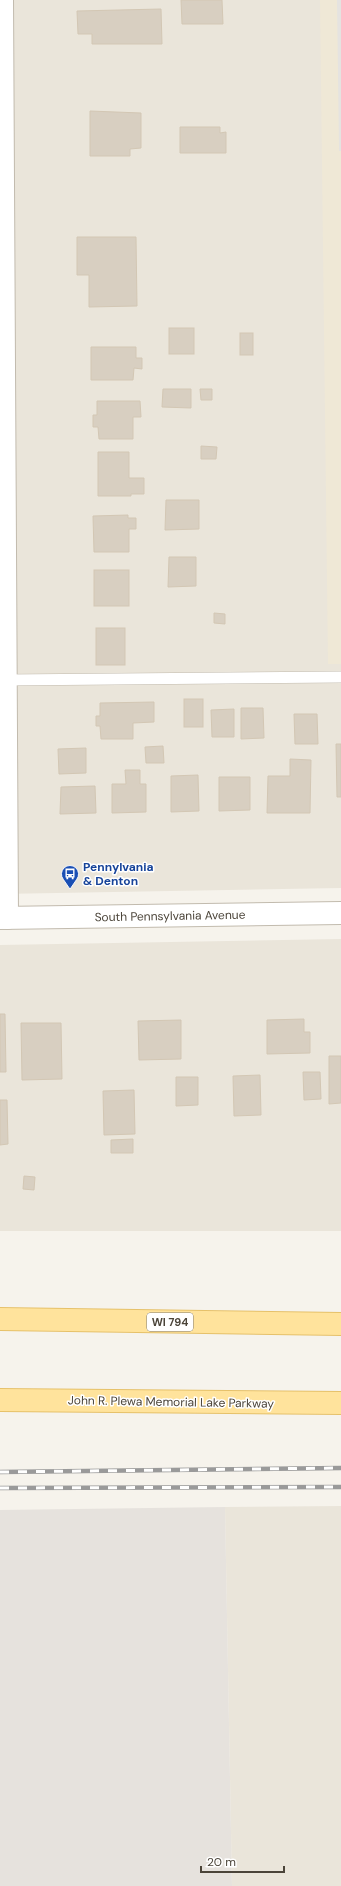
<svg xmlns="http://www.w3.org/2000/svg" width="341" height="1886" font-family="'DM Sans',sans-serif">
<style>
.residential{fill:#eae5da}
.industrial{fill:#e6e2dd}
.education{fill:#efe8d6}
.parking{fill:#e5e3e0}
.building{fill:#d8cfc1;stroke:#d3c7b4}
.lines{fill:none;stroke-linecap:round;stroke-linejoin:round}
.service-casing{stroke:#c2bbae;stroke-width:12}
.minor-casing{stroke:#c2bbae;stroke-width:24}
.tertiary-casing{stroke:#c2bbae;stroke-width:24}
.primary-casing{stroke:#e6c16a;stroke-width:24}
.service{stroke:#fff;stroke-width:11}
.minor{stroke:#fff;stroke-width:22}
.tertiary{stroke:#fff;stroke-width:22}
.primary{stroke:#ffe39c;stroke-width:22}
.rail-casing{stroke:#9a9a9a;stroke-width:4.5}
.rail{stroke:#fff;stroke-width:3;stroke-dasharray:9;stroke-linecap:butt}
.labels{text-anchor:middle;stroke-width:3;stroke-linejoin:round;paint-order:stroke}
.shield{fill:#fff;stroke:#817c74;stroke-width:1}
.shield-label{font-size:11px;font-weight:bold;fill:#4b4439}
.transit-label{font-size:12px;font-weight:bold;fill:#164399;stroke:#fff;text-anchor:start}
.street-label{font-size:12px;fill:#4b4439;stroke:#fff}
</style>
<rect width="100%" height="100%" fill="#f6f3ec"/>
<!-- residential -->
<g class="residential">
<path d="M0 0H341V888L0 894Z"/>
<path d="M341 939V1231H0V945Z"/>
<path d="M341 1506V1886H232L225 1507Z"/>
</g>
<!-- industrial -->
<path class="industrial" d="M225 1507 232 1886H0V1510Z"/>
<!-- education -->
<path class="education" d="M320 0H341V664H328Z"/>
<!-- parking -->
<path class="parking" d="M337 0H341V151H339Z"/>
<!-- building -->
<g class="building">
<path d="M181 0H222L223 24H182Z"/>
<path d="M161 9 162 44H92V34H78L77 11Z"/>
<path d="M90 111 141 113V148L130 149V156H90Z"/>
<path d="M180 127H220V133L226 132V153H180Z"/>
<path d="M77 237H136L137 306 89 307V275H77Z"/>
<rect x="169" y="328" width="25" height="26"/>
<rect x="240" y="333" width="13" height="22"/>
<path d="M91 347H136V358H142V369L134 368 133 380H91Z"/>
<path d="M163 389H191V408L162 407Z"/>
<path d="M200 389H212V400H201Z"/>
<path d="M97 401H140L141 417H133V439H99L98 427H93V415H97Z"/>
<path d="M201 446 217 447 216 459H201Z"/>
<path d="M98 452H129V478H144V494H131V496H98Z"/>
<path d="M166 500H199V529L165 530Z"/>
<path d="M128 515V518H136V529H129V552H94L93 516Z"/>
<path d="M169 557H196V586L168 587Z"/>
<rect x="94" y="570" width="35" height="36"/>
<path d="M214 613 225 614V624L214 623Z"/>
<rect x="96" y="628" width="29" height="37"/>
<rect x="184" y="699" width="19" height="28"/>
<path d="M154 702V722L133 723V739H101L100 726H96V716H100V703Z"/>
<path d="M241 708H263L264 738 241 739Z"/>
<path d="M234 709V737H212L211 710Z"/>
<path d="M294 714H317L318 744H295Z"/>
<path d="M336 744H341V797H337Z"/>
<path d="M163 746 164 763H146L145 747Z"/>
<path d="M86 748V773L59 774 58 749Z"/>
<path d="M290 759 311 760 310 813H267L268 776H290Z"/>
<path d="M125 770H140V784H146V812L112 813V784H126Z"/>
<path d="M198 775 199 811 171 812V776Z"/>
<path d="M219 777H250V810L219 811Z"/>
<path d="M95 786 96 813 60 814 61 787Z"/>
<path d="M0 1014H5L6 1072H0Z"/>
<path d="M304 1019V1032H310V1053L267 1054V1020Z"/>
<path d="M181 1020V1059L139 1060 138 1021Z"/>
<path d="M21 1023H61L62 1079 22 1080Z"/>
<path d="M329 1056H341V1103L329 1104Z"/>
<path d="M303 1072H320L321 1099 304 1100Z"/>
<path d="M260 1075 261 1115 234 1116 233 1076Z"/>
<path d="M176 1077H198V1105L176 1106Z"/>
<path d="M134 1090 135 1134 104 1135 103 1091Z"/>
<path d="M0 1100H7L8 1144 0 1145Z"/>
<path d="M133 1139V1153H111V1140Z"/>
<path d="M24 1176 35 1177 34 1190 23 1189Z"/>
</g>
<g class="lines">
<defs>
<path id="service" d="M6 680 341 677"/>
<path id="minor" d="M2 0 7 918"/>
<path id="tertiary" d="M0 918 341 913"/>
<g id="primary">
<path d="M0 1319 341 1324"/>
<path d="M0 1400 341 1403"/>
</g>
</defs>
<!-- service casing -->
<use href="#service" class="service-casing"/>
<!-- minor casing -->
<use href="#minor" class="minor-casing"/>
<!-- tertiary casing -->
<use href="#tertiary" class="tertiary-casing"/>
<!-- primary casing -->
<use href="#primary" class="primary-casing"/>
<!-- service -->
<use href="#service" class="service"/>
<!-- minor -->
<use href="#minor" class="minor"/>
<!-- tertiary -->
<use href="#tertiary" class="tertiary"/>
<!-- primary -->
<use href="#primary" class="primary"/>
<defs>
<g id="rail">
<path d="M0 1472 341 1468"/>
<path d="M0 1488 341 1487"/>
</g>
</defs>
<!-- rail casing -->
<use href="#rail" class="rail-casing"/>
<!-- rail -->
<use href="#rail" class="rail"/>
</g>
<!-- icons -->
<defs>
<symbol id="bus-pin" viewBox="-11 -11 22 30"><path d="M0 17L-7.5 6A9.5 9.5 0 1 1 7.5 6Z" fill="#1a4fb4" stroke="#fff"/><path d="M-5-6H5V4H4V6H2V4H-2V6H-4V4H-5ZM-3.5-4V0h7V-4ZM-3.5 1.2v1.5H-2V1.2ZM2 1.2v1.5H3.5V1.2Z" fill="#fff"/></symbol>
</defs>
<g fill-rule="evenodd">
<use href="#bus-pin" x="60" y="864" width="20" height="27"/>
</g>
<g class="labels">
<!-- shield labels -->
<rect class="shield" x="147" y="1313" width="46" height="18" rx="3"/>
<g class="shield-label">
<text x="170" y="1326">WI 794</text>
</g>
<!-- transit labels -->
<g class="transit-label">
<text x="83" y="871">Pennylvania<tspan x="83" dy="14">&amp; Denton</tspan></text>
</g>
<!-- street labels -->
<g class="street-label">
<text transform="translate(170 916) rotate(-1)" y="4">South Pennsylvania Avenue</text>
<text transform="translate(171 1402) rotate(1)" y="4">John R. Plewa Memorial Lake Parkway</text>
</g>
</g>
<!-- scale -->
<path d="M201 1866v6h83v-6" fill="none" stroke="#4b4439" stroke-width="2"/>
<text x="207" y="1866" font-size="12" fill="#4b4439" stroke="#ffffff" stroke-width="3" paint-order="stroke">20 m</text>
</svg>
